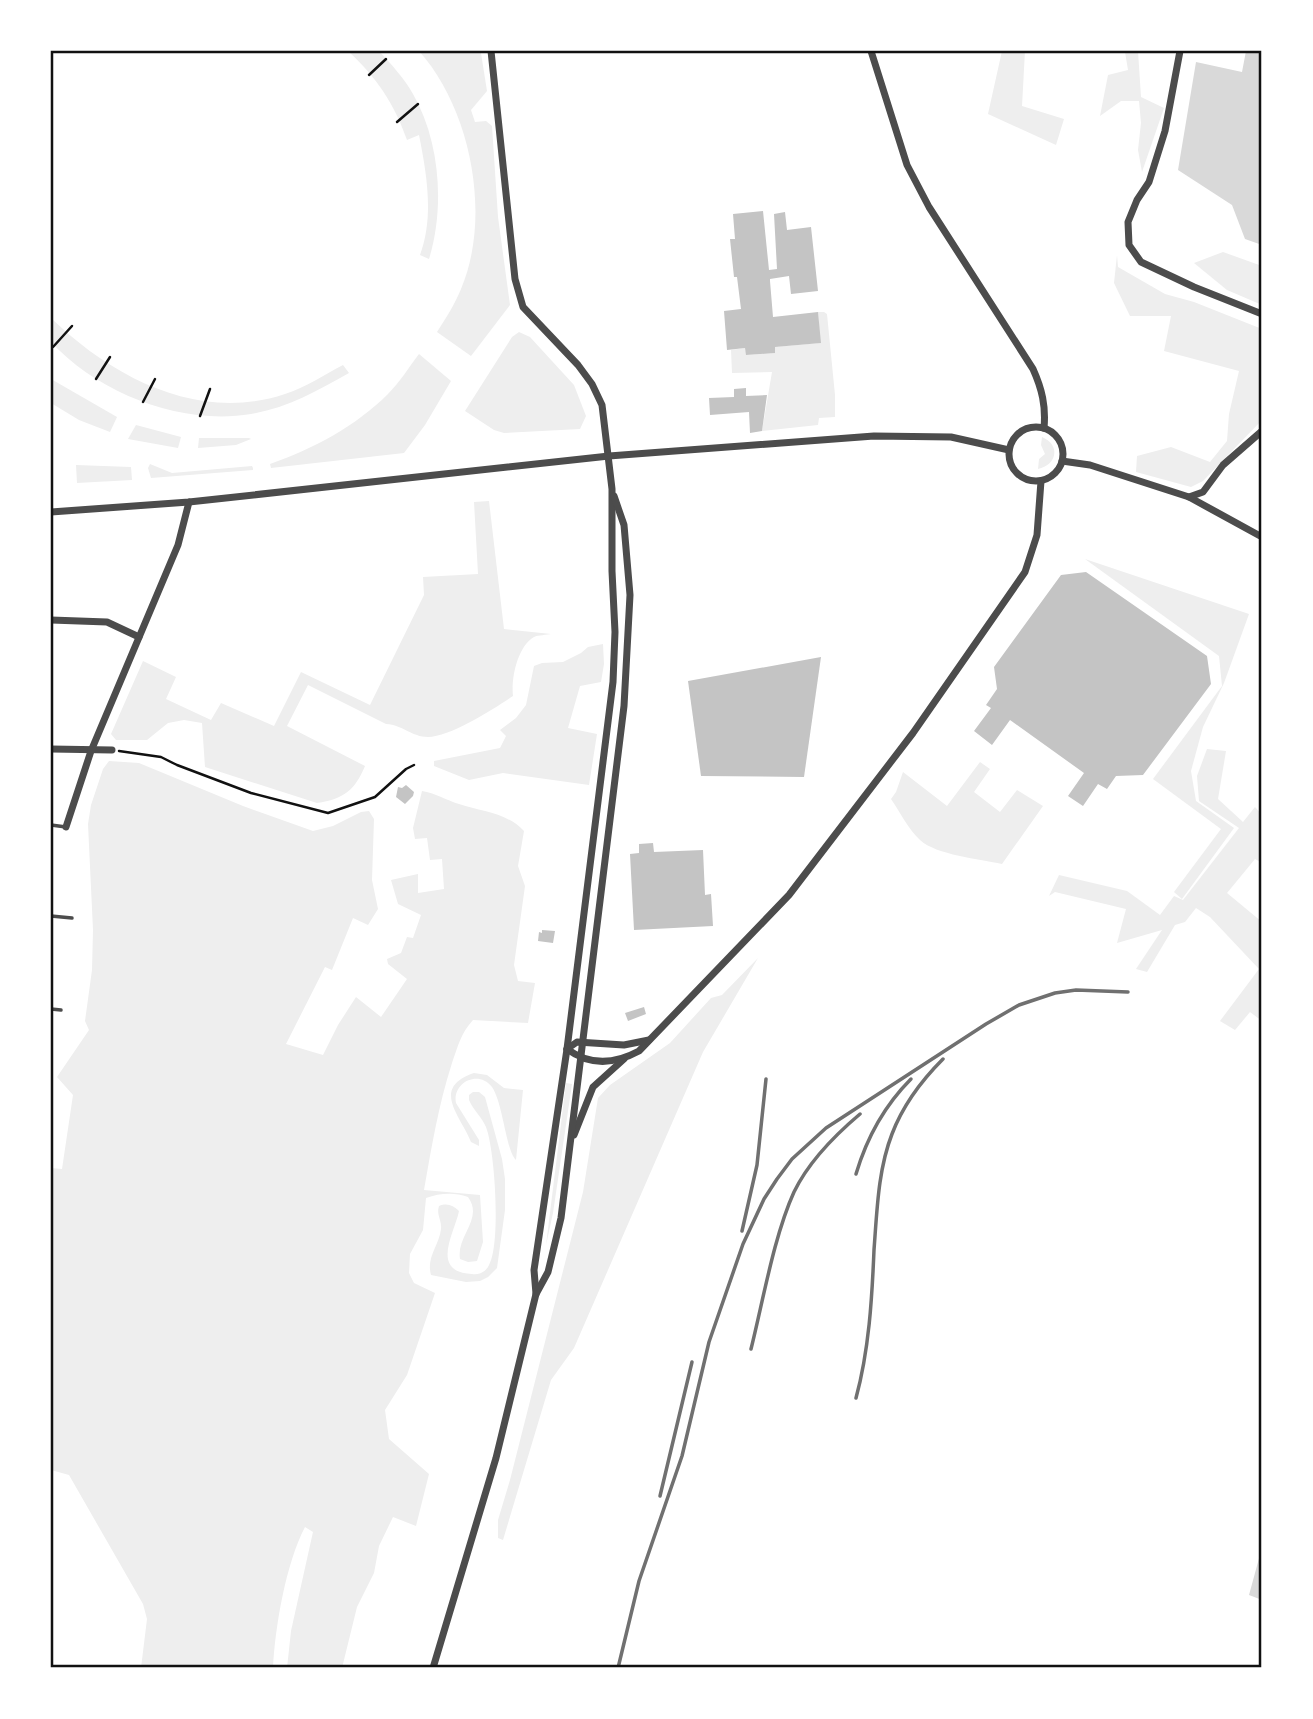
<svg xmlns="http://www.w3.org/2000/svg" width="1313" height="1719" font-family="Manrope,sans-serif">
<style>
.green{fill:#eee}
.water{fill:#d9d9d9}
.building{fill:#c4c4c4}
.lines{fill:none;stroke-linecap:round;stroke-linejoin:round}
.path{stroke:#111;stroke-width:2.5}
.service{stroke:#4c4c4c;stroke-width:3.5}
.minor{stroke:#4c4c4c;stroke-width:7}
.rail{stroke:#707070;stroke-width:3.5}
.neatline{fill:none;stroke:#111;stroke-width:2.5}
</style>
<rect width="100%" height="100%" fill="#fff"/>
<!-- green -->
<g class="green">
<path d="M348 51H379C391 64 404 78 413 94 440 141 445 207 429 259L420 255C434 217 427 175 419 135L407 140C394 103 377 78 348 51Z"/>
<path d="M419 51H480L481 53 487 91 471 110 475 122 486 121 492 126 498 217 510 305 471 356 437 332C446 318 455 304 461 289 492 216 471 109 419 51Z"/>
<path d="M1002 51H1025L1022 106 1064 119 1056 145 988 114Z"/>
<path d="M1123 51H1138L1141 97 1164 108 1142 172 1138 150 1141 123 1139 101H1121L1100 116 1108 75 1128 70 1125 52Z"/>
<path d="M1223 252 1262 266V305L1227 290 1194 263Z"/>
<path d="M1117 255 1118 267 1165 294 1194 302 1262 329V420L1203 481 1191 487 1136 472 1137 456 1171 447 1210 462 1227 441 1229 414 1239 371 1164 351 1171 316H1130L1114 283Z"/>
<path d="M818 312H824L827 314 835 395V417L819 418 818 425 762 431 772 372 732 373 731 350 745 348 747 355 775 353V347L820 343Z"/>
<path d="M51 318C112 377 198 423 285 394 306 387 324 375 343 365L349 373C317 391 287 408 251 414 181 426 98 393 51 342Z"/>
<path d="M519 332 530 337 574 385 586 416 580 429 504 433 494 430 465 411 512 337Z"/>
<path d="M419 354 451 381 425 425 404 453 271 468 270 464C313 449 356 426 388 394 400 382 409 367 419 354Z"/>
<path d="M51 379 117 417 110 432 79 420 51 403Z"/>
<path d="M136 425 181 437 178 448 128 439Z"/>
<path d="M1042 437C1061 445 1057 465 1038 469L1039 459 1045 454 1041 445Z"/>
<path d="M199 438H249L251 439 236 445 198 448Z"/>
<path d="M150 464 172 473 252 466 253 468V470L151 478 148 468Z"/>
<path d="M76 465 131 467 132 480 77 483Z"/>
<path d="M489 501 504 629 551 634C547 635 538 635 534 637 517 647 511 679 513 696 494 709 450 737 428 737 412 737 403 725 386 724L308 685 287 726 365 766C355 790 344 799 317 803L205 767 202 723 184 720 168 723 147 740H116L111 734 143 661 176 677 166 699 211 720 221 703 274 726 301 672 370 705 424 595 423 577 478 574 474 502Z"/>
<path d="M1085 559 1249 614 1224 683 1203 727 1191 771 1196 801 1234 828 1182 899 1174 892 1221 829 1153 779 1222 686 1219 656Z"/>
<path d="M603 644 604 664 601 682 580 686 568 728 597 734 589 785 503 773 469 780 434 766V761L500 748 506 736 500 730 516 718 526 705 534 666 542 663 563 662 581 653 588 647Z"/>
<path d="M1207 749 1226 751 1218 799 1243 822 1255 807 1262 815V863L1255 859 1227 893 1262 922V1021L1250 1012 1235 1030 1220 1021 1259 969 1210 917 1196 908 1185 922 1175 925 1147 972 1136 969 1162 930 1117 943 1126 909 1055 892 1049 896 1059 875 1127 891 1160 915 1174 896 1183 900 1239 828 1199 801 1197 776Z"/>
<path d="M109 761 139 763 243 806 313 831 333 826 361 812 369 811 374 819 372 880 378 909 368 925 353 918 332 970 325 967 286 1044 323 1055 338 1025 356 997 381 1017 407 979 388 964 387 959 401 953 407 937 413 938 421 915 398 904 391 880 418 874V893L444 889 442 859 430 860 427 838 415 839 413 828 422 791C435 793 446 800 459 804 482 812 506 812 524 831L518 866 525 886 514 965 518 981 535 983 528 1023 473 1020C461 1033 458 1046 452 1063 438 1107 432 1145 424 1190L480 1195 483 1242 477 1261 468 1262 460 1259C456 1236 484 1219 468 1197 454 1192 440 1193 426 1198L423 1230 410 1254 409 1273 414 1283 435 1293 407 1375 385 1410 389 1439 429 1474 416 1526 393 1517 379 1546 374 1573 357 1607 342 1668H287L291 1631 313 1532 305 1527C286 1563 275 1627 273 1668H141L147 1619 143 1604 69 1475 51 1470V1168L62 1169 73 1095 57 1077 89 1030 85 1021 92 970 93 930 88 824 91 805 103 769Z"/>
<path d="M980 762 990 769 974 792 1000 812 1017 790 1043 806 1002 864C980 859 936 855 920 840 908 829 900 812 891 799L896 792 903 772 947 806Z"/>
<path d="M758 958 703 1052 574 1348 551 1380 503 1540 498 1538V1520L510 1480 583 1192 598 1098 610 1085 670 1043 711 998 722 995Z"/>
<path d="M474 1073 487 1075 504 1088 523 1090 516 1160C506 1151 503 1103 492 1087 478 1069 452 1083 456 1103L479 1140V1146L471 1142C461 1116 430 1088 474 1073Z"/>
<path d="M566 1083 572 1084 553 1213 546 1245Z"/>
<path d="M473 1092H479L485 1097 502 1159 505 1179V1210L497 1268 488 1277 480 1281 466 1282 431 1275C426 1257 439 1246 441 1229 442 1220 436 1215 439 1206 447 1203 453 1205 459 1211 455 1232 429 1272 472 1274 479 1275 486 1272 489 1265 501 1244 495 1150 486 1127 482 1117 473 1110 469 1100V1095Z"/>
</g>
<!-- water -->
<g class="water">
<path d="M1246 51H1262V245L1245 239 1232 205 1178 170 1196 62 1242 72Z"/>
<path d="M1261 1551 1262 1552V1600L1249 1595Z"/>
</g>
<!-- building -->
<g class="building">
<path d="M763 211 769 270 777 269 774 214 785 212 787 230 811 227 818 291 791 294 789 276 770 279V281L773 317 818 312 821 343 775 347V353L746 355 745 348 727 350 724 311 741 309 737 277H734L730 239H735L733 214Z"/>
<path d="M746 388V396L767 395 762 431 750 433 749 412 710 415 709 398 734 397V389Z"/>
<path d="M1086 572 1207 656 1211 684 1143 775 1116 776 1107 789 1098 784 1083 806 1068 796 1084 773 1010 720 992 745 974 731 991 708 986 705 997 689 994 667 1061 575Z"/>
<path d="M821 657 804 777 701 776 688 681Z"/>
<path d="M406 785 414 792 413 796 405 804 396 797 398 787 402 788Z"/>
<path d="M653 843 654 852 703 850 705 895 711 894 713 926 634 930 630 854 639 853V844Z"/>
<path d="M542 930 555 931 553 943 538 941 539 932 542 933Z"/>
<path d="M644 1007 646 1014 628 1021 625 1013Z"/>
</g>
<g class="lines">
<!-- path -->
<g class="path">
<path d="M369 75 386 59"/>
<path d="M397 122 418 104"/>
<path d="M53 347 72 326"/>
<path d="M96 379 110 357"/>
<path d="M143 402 155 379"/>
<path d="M200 416 210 389"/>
<path d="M119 751 161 757 177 765 251 793 328 813 375 797 406 769 414 765"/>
</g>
<!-- service -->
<g class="service">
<path d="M51 825 66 827"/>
<path d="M51 916 72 918"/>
<path d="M51 1009 61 1010"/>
</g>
<!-- minor -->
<g class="minor">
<path d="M491 51 515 279 523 307 578 365 592 384 602 405 612 489V571L615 632 613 682 567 1049 534 1270 536 1294"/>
<path d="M871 51 907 165 929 207 1033 369C1042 389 1046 406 1044 428"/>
<path d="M1180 51 1165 131 1149 182 1137 200 1128 222 1129 245 1141 262 1194 287 1262 314"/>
<circle cx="1036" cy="454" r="27"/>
<path d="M1062 461 1090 465 1189 497 1262 537"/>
<path d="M1189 497 1203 492 1223 465 1262 431"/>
<path d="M51 512 189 502 609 456 874 436 951 437 1009 450"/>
<path d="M51 620 107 622 139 637"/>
<path d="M51 749 112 750"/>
<path d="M66 827 91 751 178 545 189 502"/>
<path d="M567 1049C590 1066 615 1064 639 1051L789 895 913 733 1025 572 1037 535 1041 481"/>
<path d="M567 1049 577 1042 624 1045 649 1040"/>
<path d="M574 1135 593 1087 624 1059"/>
<path d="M433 1668 496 1458 536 1294 548 1272 561 1218 624 706 630 595 624 525 614 496"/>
</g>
<!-- rail -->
<g class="rail">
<path d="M856 1174C867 1137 884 1106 911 1079"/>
<path d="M742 1231 757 1165 766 1079"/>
<path d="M751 1349C763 1301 774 1236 794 1192 809 1161 834 1136 860 1114"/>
<path d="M856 1398C869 1350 872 1299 874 1250 877 1211 878 1170 892 1134 903 1105 922 1080 943 1059"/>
<path d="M660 1496 692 1362"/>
<path d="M618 1668 639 1581 682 1456 709 1342 743 1244 764 1199 777 1179 792 1159 826 1128 986 1024 1019 1005 1055 993 1076 990 1128 992"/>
</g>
</g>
<!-- border -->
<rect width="1313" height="1719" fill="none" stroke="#ffffff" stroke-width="105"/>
<rect x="52" y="52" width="1208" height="1614" class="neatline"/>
</svg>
